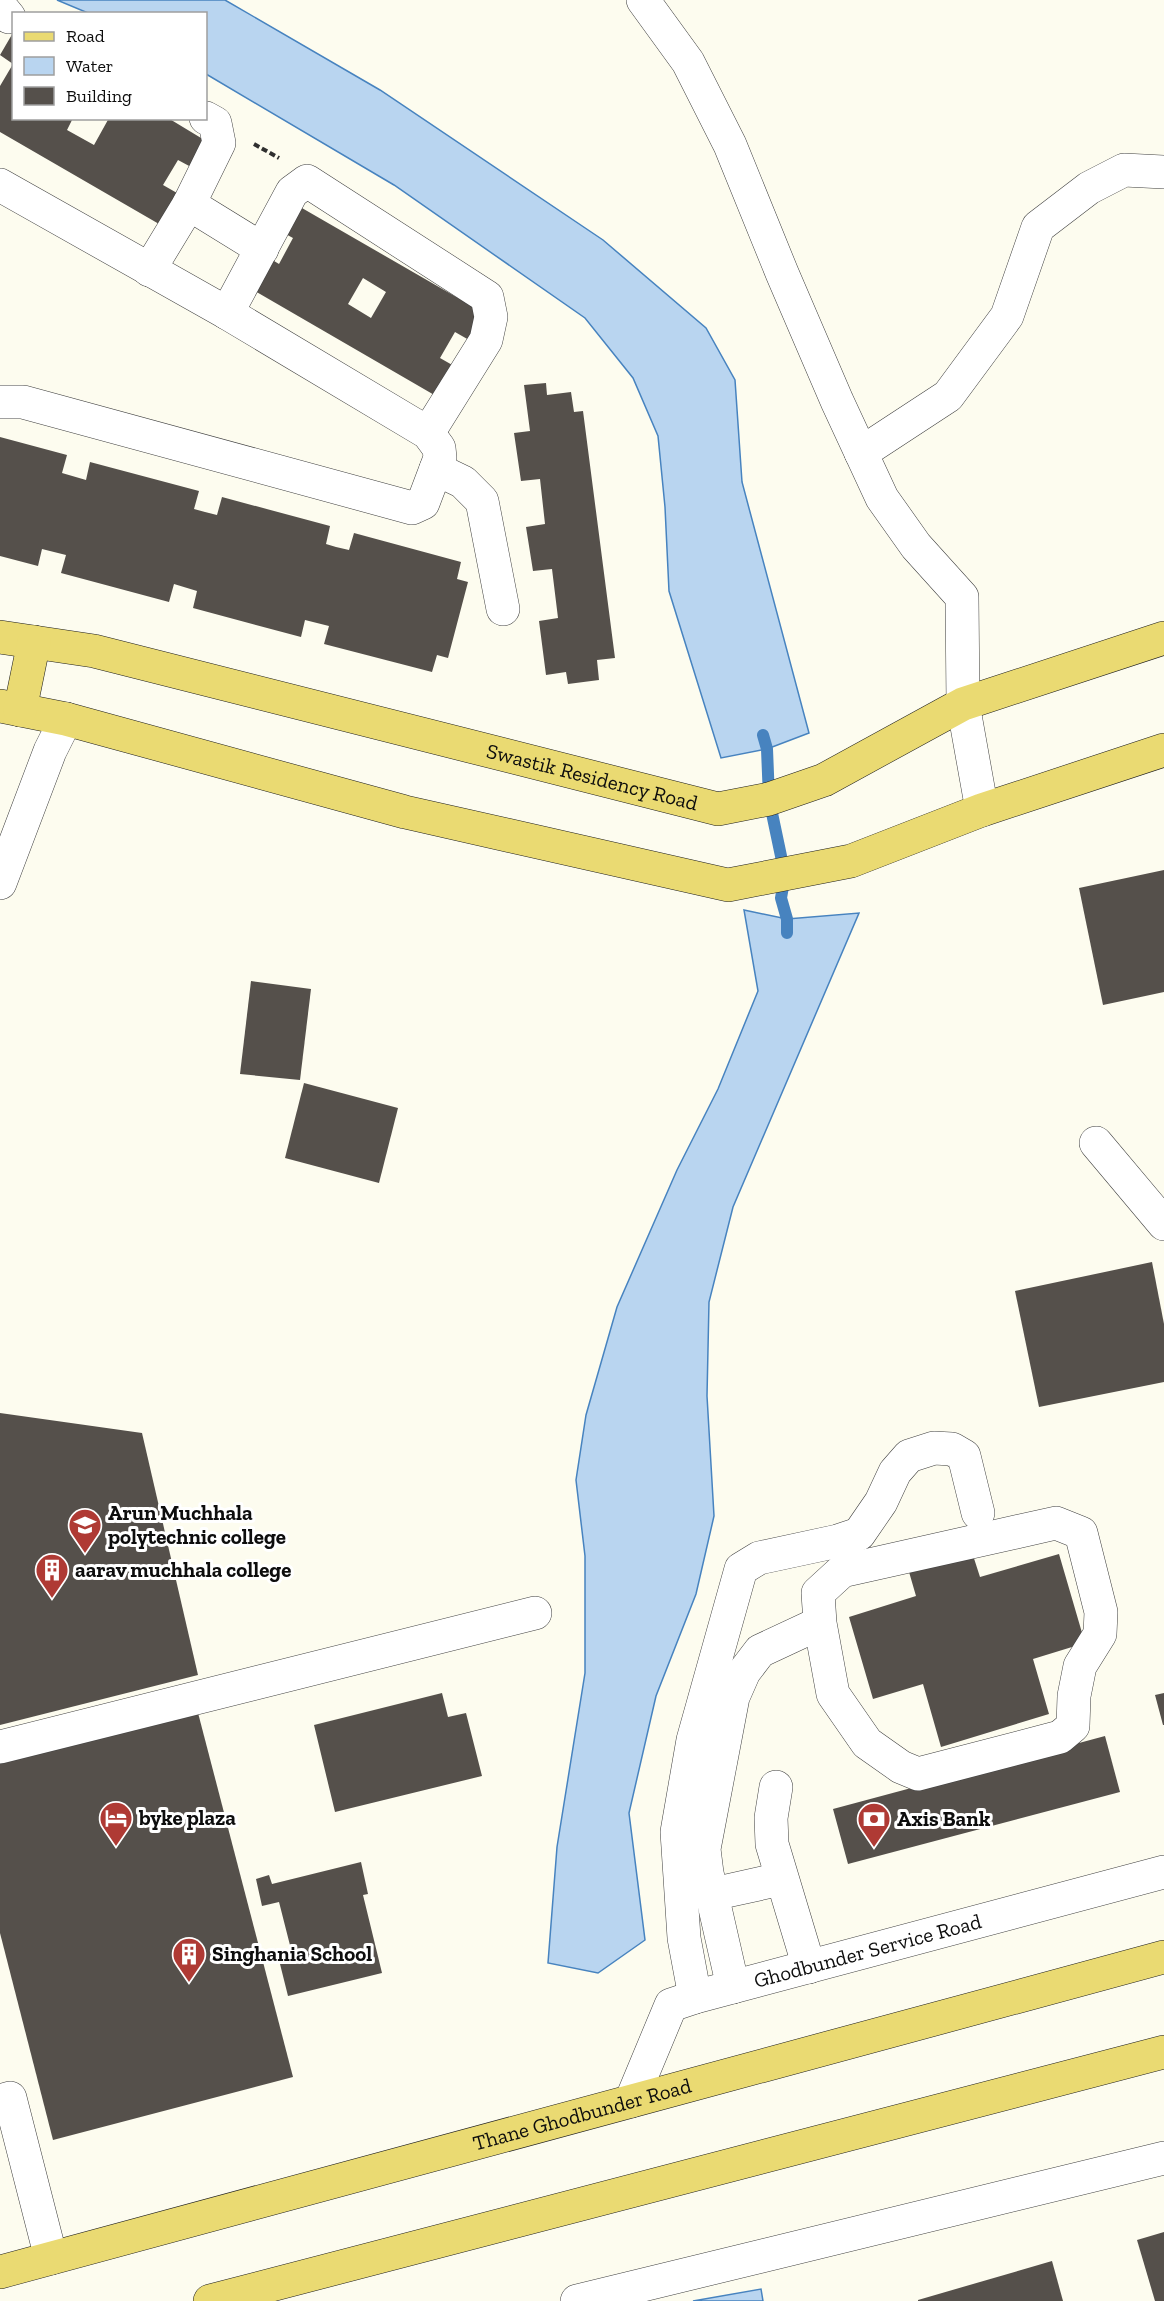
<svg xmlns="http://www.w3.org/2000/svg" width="1164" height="2301" font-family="'Zilla Slab',serif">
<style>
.water{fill:#b9d5f0;stroke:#4783bf;stroke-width:1.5}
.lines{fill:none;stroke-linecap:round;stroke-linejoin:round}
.stream{stroke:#4783bf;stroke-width:12}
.building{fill:#55504b;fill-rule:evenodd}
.minor-casing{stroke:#404040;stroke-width:34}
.major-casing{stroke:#1e1e1e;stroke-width:34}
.path{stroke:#2f2f2f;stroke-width:4;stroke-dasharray:6 3;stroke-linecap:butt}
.minor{stroke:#fff;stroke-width:33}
.major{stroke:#eada72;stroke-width:33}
.labels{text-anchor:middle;stroke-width:6;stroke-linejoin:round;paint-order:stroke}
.street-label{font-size:21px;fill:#0d0d0d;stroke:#fff}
.poi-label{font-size:21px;font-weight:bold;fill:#0d0d0d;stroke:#fff;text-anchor:start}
</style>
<rect width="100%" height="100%" fill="#fdfcef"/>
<!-- water -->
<g class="water">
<path d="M57 0H225L380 90 603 240 706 328 735 380 742 482 809 733 767 749 721 758 669 591 665 507 658 436 633 378 585 318 394 185 206 74V14L88 13Z"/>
<path d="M744 910 787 919 859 913 733 1207 709 1302 707 1396 714 1516 696 1594 656 1696 629 1813 645 1940 598 1973 548 1963 557 1847 585 1673V1556L576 1480 586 1415 617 1307 677 1170 718 1089 758 991Z"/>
<path d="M761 2289 763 2301H693Z"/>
</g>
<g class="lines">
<!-- stream -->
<path class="stream" d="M763 735 767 749 769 799 785 875 781 898 787 919V933"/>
</g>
<!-- building -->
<g class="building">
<path d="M14 31V118H73L67 130 94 145 109 118H168L206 141 191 167 178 160 163 185 177 193 159 224 0 132V86L13 64 0 55Z"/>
<path d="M295 204 484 313 469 340 455 332 440 358 454 366 436 396 248 287 266 256 279 264 293 238 280 231ZM363 278 386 292 371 318 348 304Z"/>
<path d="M546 383 547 395 571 392 574 412 583 411 615 658 597 660 599 680 568 684 566 672 546 675 539 621 558 618 552 569 533 571 526 527 545 524 540 479 521 481 514 433 530 431 524 385Z"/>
<path d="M0 437 67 455 62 473 86 480 90 462 199 491 194 509 205 512 217 515 222 497 330 526 326 544 336 547 349 550 354 533 461 562 457 579 468 582 448 658 437 655 432 672 324 644 329 626 305 620 301 637 193 608 197 591 174 584 169 602 61 573 66 555 42 549 38 566 0 556Z"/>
<path d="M1164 870V992L1103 1005 1079 888Z"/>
<path d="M251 981 311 989 300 1080 240 1074Z"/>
<path d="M304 1083 398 1108 379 1183 285 1158Z"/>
<path d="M1152 1262 1164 1324V1382L1039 1407 1015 1291Z"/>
<path d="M0 1413 142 1433 198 1675 0 1725Z"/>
<path d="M970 1546 980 1577 1059 1554 1085 1643 1033 1659 1049 1714 941 1747 923 1684 873 1699 849 1617 916 1596 907 1565Z"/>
<path d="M442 1693 448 1717 466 1713 482 1776 335 1812 314 1725Z"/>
<path d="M1164 1693V1725H1163L1155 1695Z"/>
<path d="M197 1709 293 2077 53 2140 0 1933V1761Z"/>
<path d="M1105 1736 1120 1792 848 1864 833 1809Z"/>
<path d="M361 1862 368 1894 363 1895 382 1973 288 1996 280 1964 294 1961 279 1902 262 1906 256 1879 269 1875 272 1884Z"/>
<path d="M1164 2232V2301H1155L1137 2240Z"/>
<path d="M1052 2261 1063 2301H918V2300Z"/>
</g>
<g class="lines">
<defs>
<g id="minor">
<path d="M643 0 688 62 730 145 782 273 837 401 882 498 916 546 962 597 963 704 982 810"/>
<path d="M0 6 9 17"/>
<path d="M0 185 227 313 428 433 439 448 440 458 423 503 412 508 23 402H0"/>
<path d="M189 204 262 249"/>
<path d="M149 270 189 204 219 143 215 123 206 118"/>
<path d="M227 313 292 192 307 181 487 297 491 317 486 340 428 433"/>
<path d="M861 453 948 396 1007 316 1038 227 1089 188 1124 170 1164 172"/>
<path d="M436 469 463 482 482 501 503 609"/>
<path d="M0 883 50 751 66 719"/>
<path d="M1096 1143 1164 1224"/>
<path d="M0 1747 535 1613"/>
<path d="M776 1787 771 1818 772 1844 809 1967"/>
<path d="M713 1894 781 1879"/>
<path d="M733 1987 707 1873 704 1849 733 1697 744 1672 760 1651 820 1623 818 1593 842 1571 1056 1523 1081 1533 1101 1612 1100 1634 1080 1666 1074 1696 1073 1726 1060 1737 918 1774 901 1767 867 1743 833 1694 820 1623"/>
<path d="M695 1997 684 1938 677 1832 693 1740 741 1569 759 1558 838 1541 859 1534 881 1502 895 1472 909 1456 934 1448 952 1449 964 1456 978 1513"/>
<path d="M0 2101 10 2098 51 2258"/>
<path id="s1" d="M631 2101 671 2005 695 1997 1164 1872"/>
<path d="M577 2301 1164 2158"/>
</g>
<g id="major">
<path id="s2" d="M0 637 94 651 718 809 769 799 824 780 963 704 1164 638"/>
<path d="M0 706 66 719 405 812 728 885 851 861 982 810 1164 750"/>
<path d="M20 710 34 642"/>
<path id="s3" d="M0 2272 1164 1957"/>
<path d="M210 2301 1164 2052"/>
</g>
</defs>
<!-- minor casing -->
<use href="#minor" class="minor-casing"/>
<!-- major casing -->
<use href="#major" class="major-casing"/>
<!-- path -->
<path class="path" d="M254 144 279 158"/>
<!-- minor -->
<use href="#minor" class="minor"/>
<!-- major -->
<use href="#major" class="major"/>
</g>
<!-- icons -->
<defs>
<symbol id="university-pin" viewBox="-11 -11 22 30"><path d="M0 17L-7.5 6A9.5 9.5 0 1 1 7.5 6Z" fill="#af3a34" stroke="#fff"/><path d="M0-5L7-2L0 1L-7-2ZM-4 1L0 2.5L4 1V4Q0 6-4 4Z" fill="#fff"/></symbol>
<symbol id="building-pin" viewBox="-11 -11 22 30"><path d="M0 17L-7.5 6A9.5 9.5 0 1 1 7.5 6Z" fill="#af3a34" stroke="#fff"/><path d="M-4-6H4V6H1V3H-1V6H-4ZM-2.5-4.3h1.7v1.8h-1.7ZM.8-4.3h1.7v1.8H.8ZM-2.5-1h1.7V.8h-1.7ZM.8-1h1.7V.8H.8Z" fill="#fff"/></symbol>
<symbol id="hotel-pin" viewBox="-11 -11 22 30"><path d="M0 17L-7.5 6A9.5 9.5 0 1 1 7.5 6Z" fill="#af3a34" stroke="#fff"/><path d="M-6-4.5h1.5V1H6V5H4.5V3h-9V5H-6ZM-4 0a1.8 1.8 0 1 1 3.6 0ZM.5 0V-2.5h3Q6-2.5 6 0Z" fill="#fff"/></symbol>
<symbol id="bank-pin" viewBox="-11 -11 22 30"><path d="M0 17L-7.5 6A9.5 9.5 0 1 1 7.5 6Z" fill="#af3a34" stroke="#fff"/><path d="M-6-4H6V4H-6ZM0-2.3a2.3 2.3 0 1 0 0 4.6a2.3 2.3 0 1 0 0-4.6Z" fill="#fff"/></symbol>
</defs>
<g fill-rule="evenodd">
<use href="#university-pin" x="66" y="1506" width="38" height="52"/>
<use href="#building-pin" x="33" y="1551" width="38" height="52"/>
<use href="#hotel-pin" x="97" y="1799" width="38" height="52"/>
<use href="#bank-pin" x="855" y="1800" width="38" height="52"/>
<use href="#building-pin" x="170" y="1935" width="38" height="52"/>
</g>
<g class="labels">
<!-- street labels -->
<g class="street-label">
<text dy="7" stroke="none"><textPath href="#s2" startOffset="609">Swastik Residency Road</textPath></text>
<text dy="7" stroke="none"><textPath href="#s1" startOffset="308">Ghodbunder Service Road</textPath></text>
<text dy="7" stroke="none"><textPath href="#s3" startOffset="603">Thane Ghodbunder Road</textPath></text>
</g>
<!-- poi labels -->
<g class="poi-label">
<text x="108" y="1520">Arun Muchhala<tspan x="108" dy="24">polytechnic college</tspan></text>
<text x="75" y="1577">aarav muchhala college</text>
<text x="139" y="1825">byke plaza</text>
<text x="897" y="1826">Axis Bank</text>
<text x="212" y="1961">Singhania School</text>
</g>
</g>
<!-- legend -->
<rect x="12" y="12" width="195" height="108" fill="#ffffff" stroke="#9e9e9e" stroke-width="1.5"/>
<rect x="24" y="32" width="30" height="9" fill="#eada72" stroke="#9e9e9e" stroke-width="1.5"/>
<text x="66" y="42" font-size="18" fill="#0d0d0d">Road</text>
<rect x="24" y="57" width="30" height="18" fill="#b9d5f0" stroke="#9e9e9e" stroke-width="1.5"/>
<text x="66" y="72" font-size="18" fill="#0d0d0d">Water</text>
<rect x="24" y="87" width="30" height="18" fill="#55504b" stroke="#9e9e9e" stroke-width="1.5"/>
<text x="66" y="102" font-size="18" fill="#0d0d0d">Building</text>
</svg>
